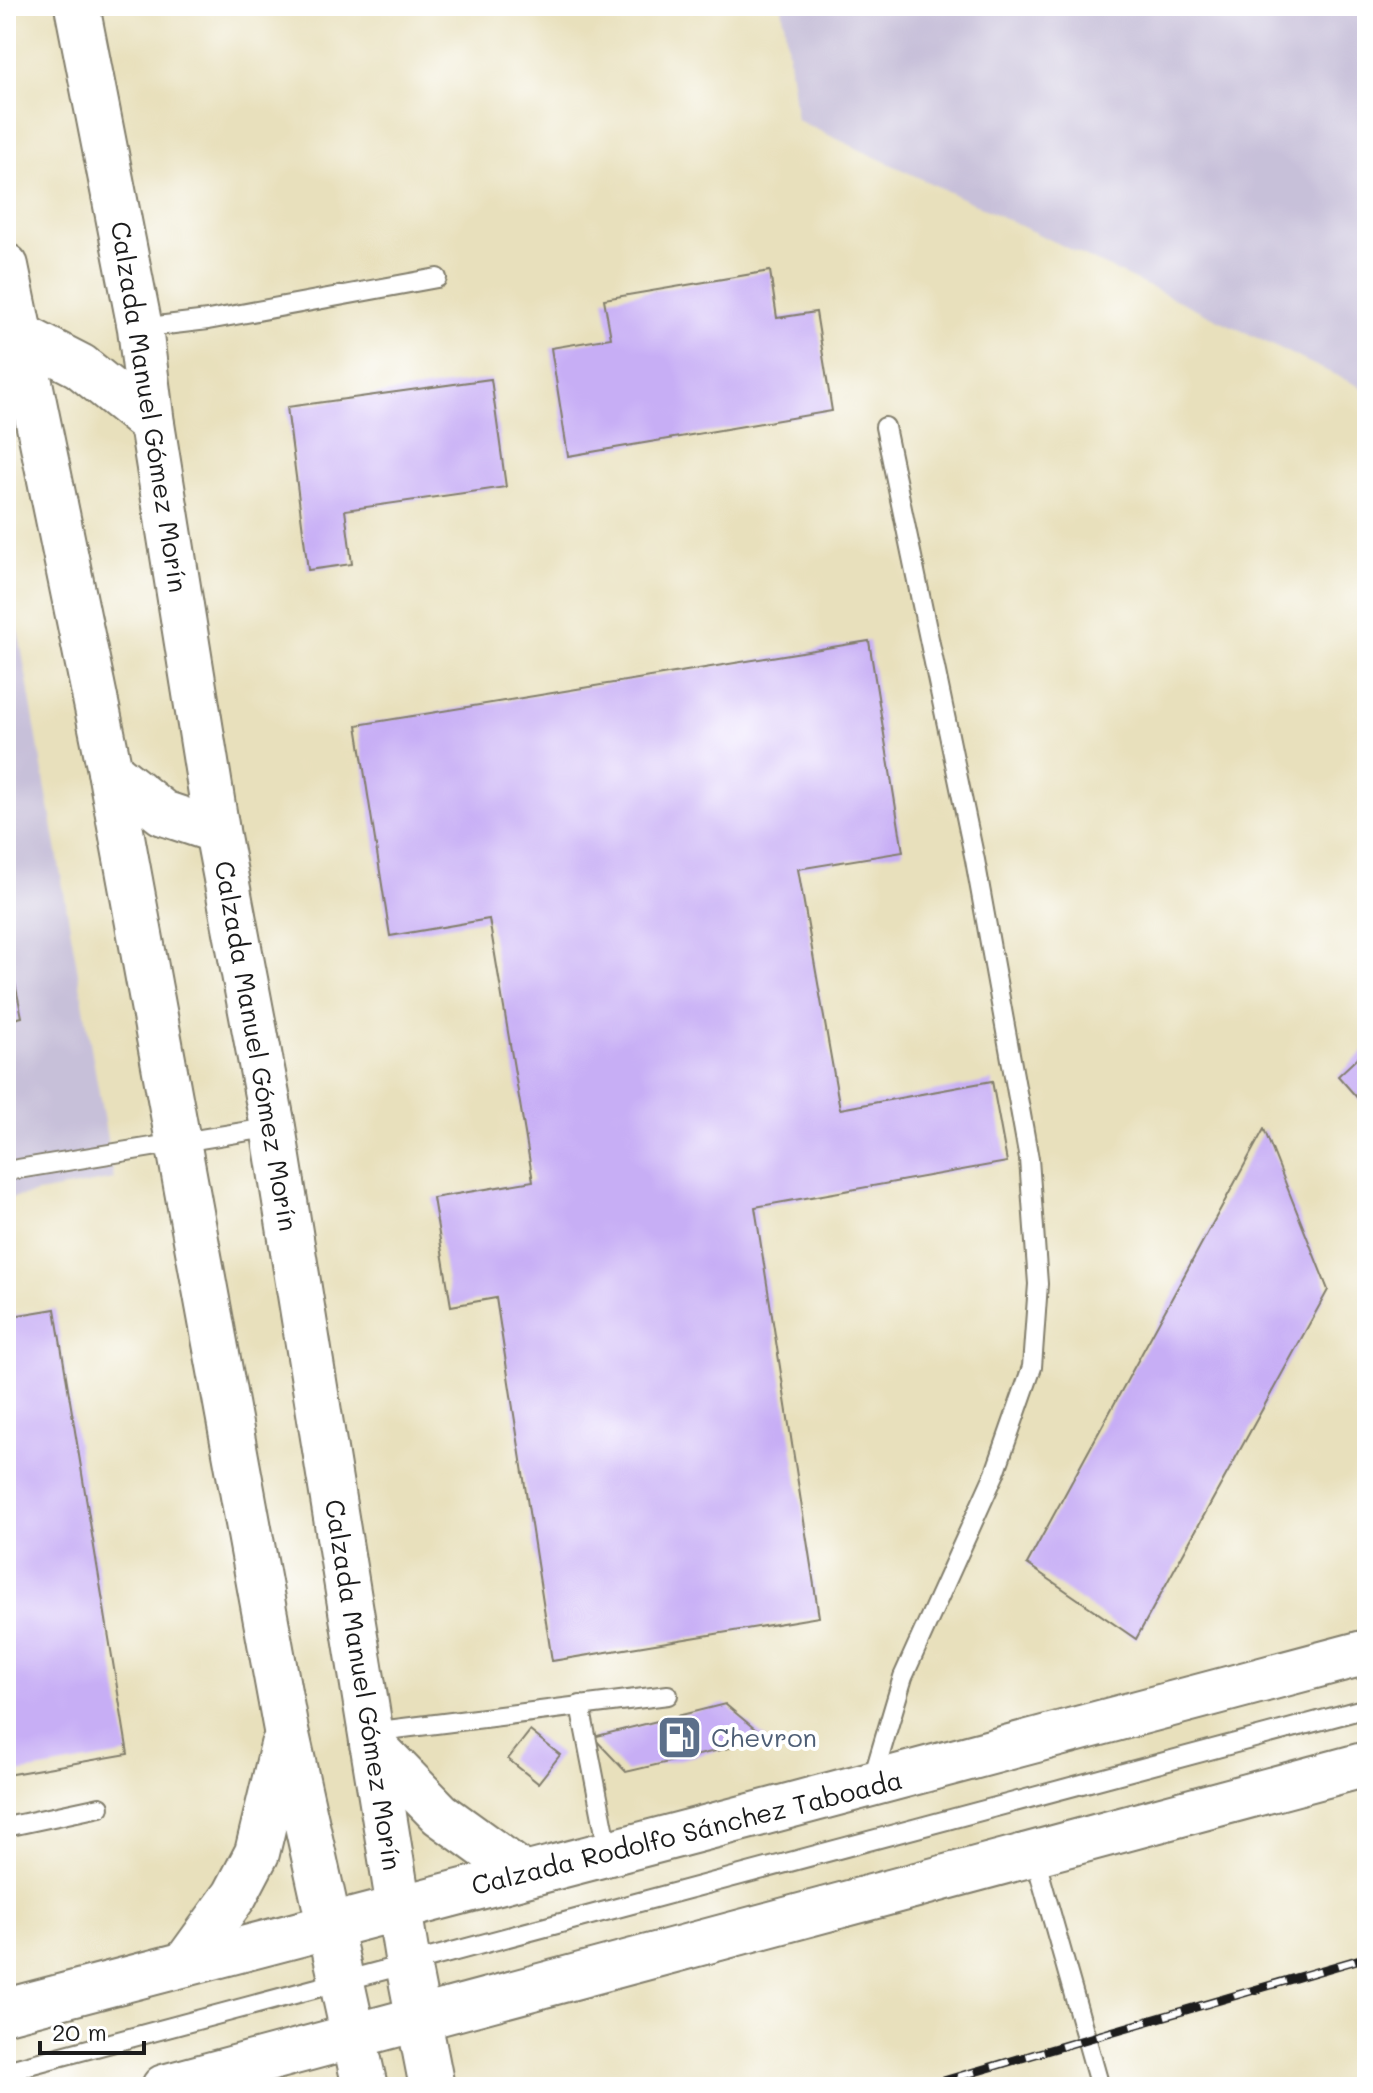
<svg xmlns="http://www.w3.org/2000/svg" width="1373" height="2093" font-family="Mali,sans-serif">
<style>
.industrial{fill:#c7c0d9}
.building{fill:#c7aef5}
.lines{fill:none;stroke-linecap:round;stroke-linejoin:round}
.lane-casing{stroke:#827e6c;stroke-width:22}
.primary-casing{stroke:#827e6c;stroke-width:48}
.lane{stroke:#fff;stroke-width:18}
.primary{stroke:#fff;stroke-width:44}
.rail-casing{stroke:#1c1c1c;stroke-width:9}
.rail{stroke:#fff;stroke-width:6;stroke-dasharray:18;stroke-linecap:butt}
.labels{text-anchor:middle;stroke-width:8;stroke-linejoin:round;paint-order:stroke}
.street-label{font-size:26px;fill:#1c1c1c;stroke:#fff}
.service-label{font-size:26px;fill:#4e5e75;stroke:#fff;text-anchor:start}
</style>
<rect width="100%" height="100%" fill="#fff"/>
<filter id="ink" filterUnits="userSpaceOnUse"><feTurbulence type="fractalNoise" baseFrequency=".0125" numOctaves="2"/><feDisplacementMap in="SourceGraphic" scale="16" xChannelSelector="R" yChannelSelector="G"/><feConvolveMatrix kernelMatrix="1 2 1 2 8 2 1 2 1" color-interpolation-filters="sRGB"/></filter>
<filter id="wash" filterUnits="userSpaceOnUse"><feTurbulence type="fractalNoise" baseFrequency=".006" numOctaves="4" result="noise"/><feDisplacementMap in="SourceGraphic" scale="32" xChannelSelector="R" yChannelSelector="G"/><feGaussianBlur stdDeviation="1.8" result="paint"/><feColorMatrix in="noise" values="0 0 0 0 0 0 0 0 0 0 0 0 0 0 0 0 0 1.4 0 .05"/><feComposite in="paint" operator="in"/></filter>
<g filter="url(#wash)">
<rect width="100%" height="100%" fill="#e8e0bc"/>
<!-- industrial -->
<g class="industrial">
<path d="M782 6H1367V390L797 120Z"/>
<path d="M6 560 114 1179 6 1199Z"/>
</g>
<g id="blocks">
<!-- building -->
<g class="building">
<path d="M770 271 777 318 816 312 832 411 568 456 551 348 611 338 604 299Z"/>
<path d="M491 379 506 487 345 510 352 564 308 570 287 407Z"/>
<path d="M869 641 903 852 798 869 840 1109 992 1081 1007 1162 755 1207 819 1617 552 1661 496 1298 451 1306 433 1198 533 1181 489 919 390 936 357 725Z"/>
<path d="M6 939 22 1017 6 1021Z"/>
<path d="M1367 1049V1109L1338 1076Z"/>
<path d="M1264 1129 1328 1290 1136 1639 1027 1564Z"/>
<path d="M55 1309 128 1754 6 1775V1317Z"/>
<path d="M725 1704 767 1739 626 1772 593 1737Z"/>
<path d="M530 1731 560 1755 538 1783 508 1759Z"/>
</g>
</g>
</g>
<g filter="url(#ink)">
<use href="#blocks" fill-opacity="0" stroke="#827e6c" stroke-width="2"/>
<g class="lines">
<defs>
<g id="lane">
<path d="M140 328 208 320 437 278"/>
<path d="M6 1171 273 1127"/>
<path d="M580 1705 609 1854"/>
<path d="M371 1732 668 1695"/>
<path d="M872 1781 903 1677 995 1473 1032 1367 1038 1284 1029 1159 975 860 885 427"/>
<path d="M6 1827 100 1807"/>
<path d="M1034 1854 1100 2087"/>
<path d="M6 2071 1367 1708"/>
</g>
<g id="primary">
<path d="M77 6 140 328 152 424 217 831 273 1127 408 1964 432 2087"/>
<path d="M6 266 110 771 286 1730 365 2087"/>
<path d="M18 334 80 366 152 424"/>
<path d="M110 771 163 813 217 831"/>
<path d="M372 1744 440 1814 523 1874"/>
<path d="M185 1964 235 1895 257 1853 283 1745"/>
<path d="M6 2011C460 1891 914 1775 1367 1652"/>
<path d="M164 2087 1367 1764"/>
</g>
</defs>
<!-- lane casing -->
<use href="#lane" class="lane-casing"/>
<!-- primary casing -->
<use href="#primary" class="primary-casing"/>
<!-- lane -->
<use href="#lane" class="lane"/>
<!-- primary -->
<use href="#primary" class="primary"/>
<defs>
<path id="rail" d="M923 2087 1367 1957"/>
</defs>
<!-- rail casing -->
<use href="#rail" class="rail-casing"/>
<!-- rail -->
<use href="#rail" class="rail"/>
</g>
</g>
<!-- icons -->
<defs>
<symbol id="fuel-square" viewBox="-11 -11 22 22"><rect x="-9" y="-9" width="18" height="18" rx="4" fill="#5c6f8a" stroke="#fff"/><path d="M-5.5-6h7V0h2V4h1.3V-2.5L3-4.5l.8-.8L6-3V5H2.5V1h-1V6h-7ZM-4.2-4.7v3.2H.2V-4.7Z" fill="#fff"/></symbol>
</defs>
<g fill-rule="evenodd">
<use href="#fuel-square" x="654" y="1712" width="51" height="51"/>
</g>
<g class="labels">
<!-- street labels -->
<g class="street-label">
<text transform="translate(149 407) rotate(81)" y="9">Calzada Manuel Gómez Morín</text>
<text transform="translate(256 1046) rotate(80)" y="9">Calzada Manuel Gómez Morín</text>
<text transform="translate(363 1685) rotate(81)" y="9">Calzada Manuel Gómez Morín</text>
<text transform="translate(687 1833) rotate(-14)" y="9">Calzada Rodolfo Sánchez Taboada</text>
</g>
<!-- service labels -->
<g class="service-label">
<text x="711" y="1747">Chevron</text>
</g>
</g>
<!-- margin -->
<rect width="1373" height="2093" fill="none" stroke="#fff" stroke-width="32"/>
<!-- scale -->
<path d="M40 2041v12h104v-12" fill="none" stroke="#1c1c1c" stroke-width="4"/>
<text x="52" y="2041" font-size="24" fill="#1c1c1c" stroke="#ffffff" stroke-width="6" paint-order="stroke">20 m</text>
</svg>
